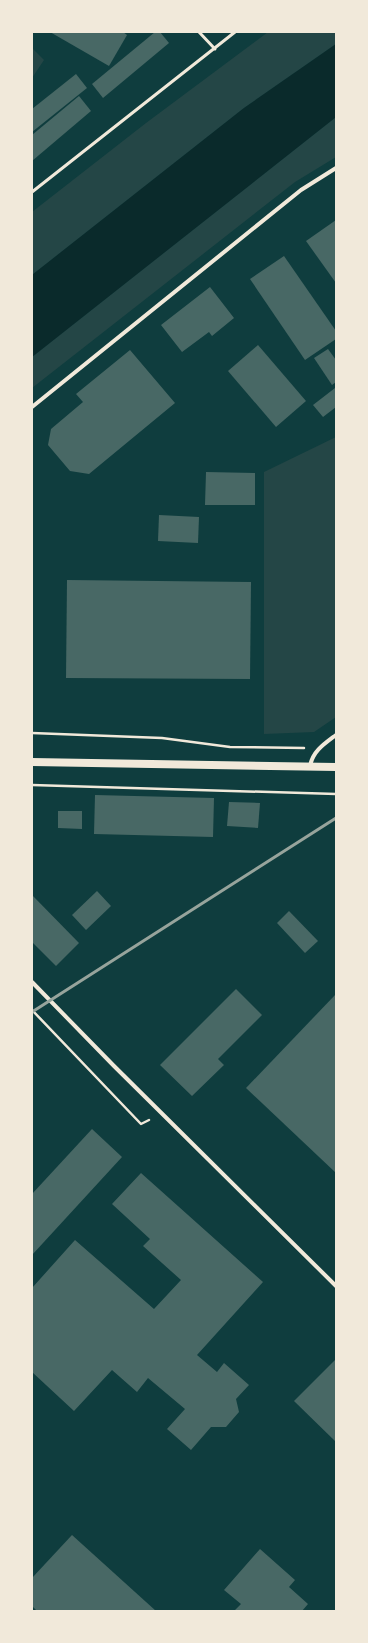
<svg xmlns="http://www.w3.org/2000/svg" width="368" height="1643" font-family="Overpass,sans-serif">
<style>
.green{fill:#244646}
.water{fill:#0a2a2b}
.building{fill:#486865}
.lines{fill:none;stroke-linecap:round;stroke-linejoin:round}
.path{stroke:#f1e9da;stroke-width:2.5}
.service{stroke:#f1e9da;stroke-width:3}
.minor{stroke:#f1e9da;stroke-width:4}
.secondary{stroke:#f1e9da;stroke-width:8}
.rail{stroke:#97a49c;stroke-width:3}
</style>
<rect width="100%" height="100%" fill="#0f3d3e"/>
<!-- green -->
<g class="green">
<path d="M268 32H336V44L244 108 32 275V212L146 123Z"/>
<path d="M32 48 44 60 32 78Z"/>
<path d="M336 117V157L295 182 32 388V357Z"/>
<path d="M336 437V717L314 732 264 734V472Z"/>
</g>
<!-- water -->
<path class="water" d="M336 44V117L32 357V275L244 108Z"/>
<!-- building -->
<g class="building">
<path d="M50 32H123L127 35 109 66Z"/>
<path d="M155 32H160L169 43 103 98 92 84Z"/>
<path d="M76 74 87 88 32 132V109Z"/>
<path d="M79 96 91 111 32 161V135Z"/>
<path d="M336 220V283L306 241Z"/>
<path d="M284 256 336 331V339L305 360 250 279Z"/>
<path d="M210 287 234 318 212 336 209 332 182 352 161 325Z"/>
<path d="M258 345 306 401 276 427 228 371Z"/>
<path d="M328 349 336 360V382L332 385 314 358Z"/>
<path d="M130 350 175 403 89 474 70 471 48 445 51 429 83 402 76 394Z"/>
<path d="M335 388 336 390V407L323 417 313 405Z"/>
<path d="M206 472 255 473V505H205Z"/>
<path d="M159 515 199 517 198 543 158 541Z"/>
<path d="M67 580 251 582 250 679 66 678Z"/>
<path d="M95 795 214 798 213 837 94 834Z"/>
<path d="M229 802 260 803 258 828 227 826Z"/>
<path d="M58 811H82V829L58 828Z"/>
<path d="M97 891 111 906 86 930 72 915Z"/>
<path d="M32 895 79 943 56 966 32 942Z"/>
<path d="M289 911 318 941 305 953 277 923Z"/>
<path d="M236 989 262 1015 218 1059 224 1065 192 1096 160 1065Z"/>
<path d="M336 994V1173L246 1088Z"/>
<path d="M92 1129 122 1157 32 1255V1194Z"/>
<path d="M141 1173 263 1282 197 1355 217 1372 224 1363 249 1385 236 1399 239 1412 226 1427H211L191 1450 167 1429 185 1409 148 1378 137 1392 112 1370 74 1411 32 1372V1288L75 1240 154 1309 181 1280 143 1246 150 1239 112 1204Z"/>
<path d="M336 1359V1442L294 1401Z"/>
<path d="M72 1535 156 1611H37L32 1606V1578Z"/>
<path d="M260 1549 295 1580 289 1587 308 1604 302 1611H234L241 1604 224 1590Z"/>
</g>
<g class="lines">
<!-- path -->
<g class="path">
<path d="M32 733 162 738 230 747 304 748"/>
<path d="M32 785 336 794"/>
<path d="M32 1010 141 1124 149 1120"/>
</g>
<!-- service -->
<g class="service">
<path d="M199 32 215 49"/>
<path d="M32 192 235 32"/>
</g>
<!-- minor -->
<g class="minor">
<path d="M32 407 301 190 336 168"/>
<path d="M310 766C313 751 324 744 336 735"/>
<path d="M32 982 114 1066 336 1286"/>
</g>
<!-- secondary -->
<path class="secondary" d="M32 762 336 767"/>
<!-- rail -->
<path class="rail" d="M32 1012 336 818"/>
</g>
<!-- border -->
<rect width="368" height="1643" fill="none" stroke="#f1e9da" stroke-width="66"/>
</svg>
